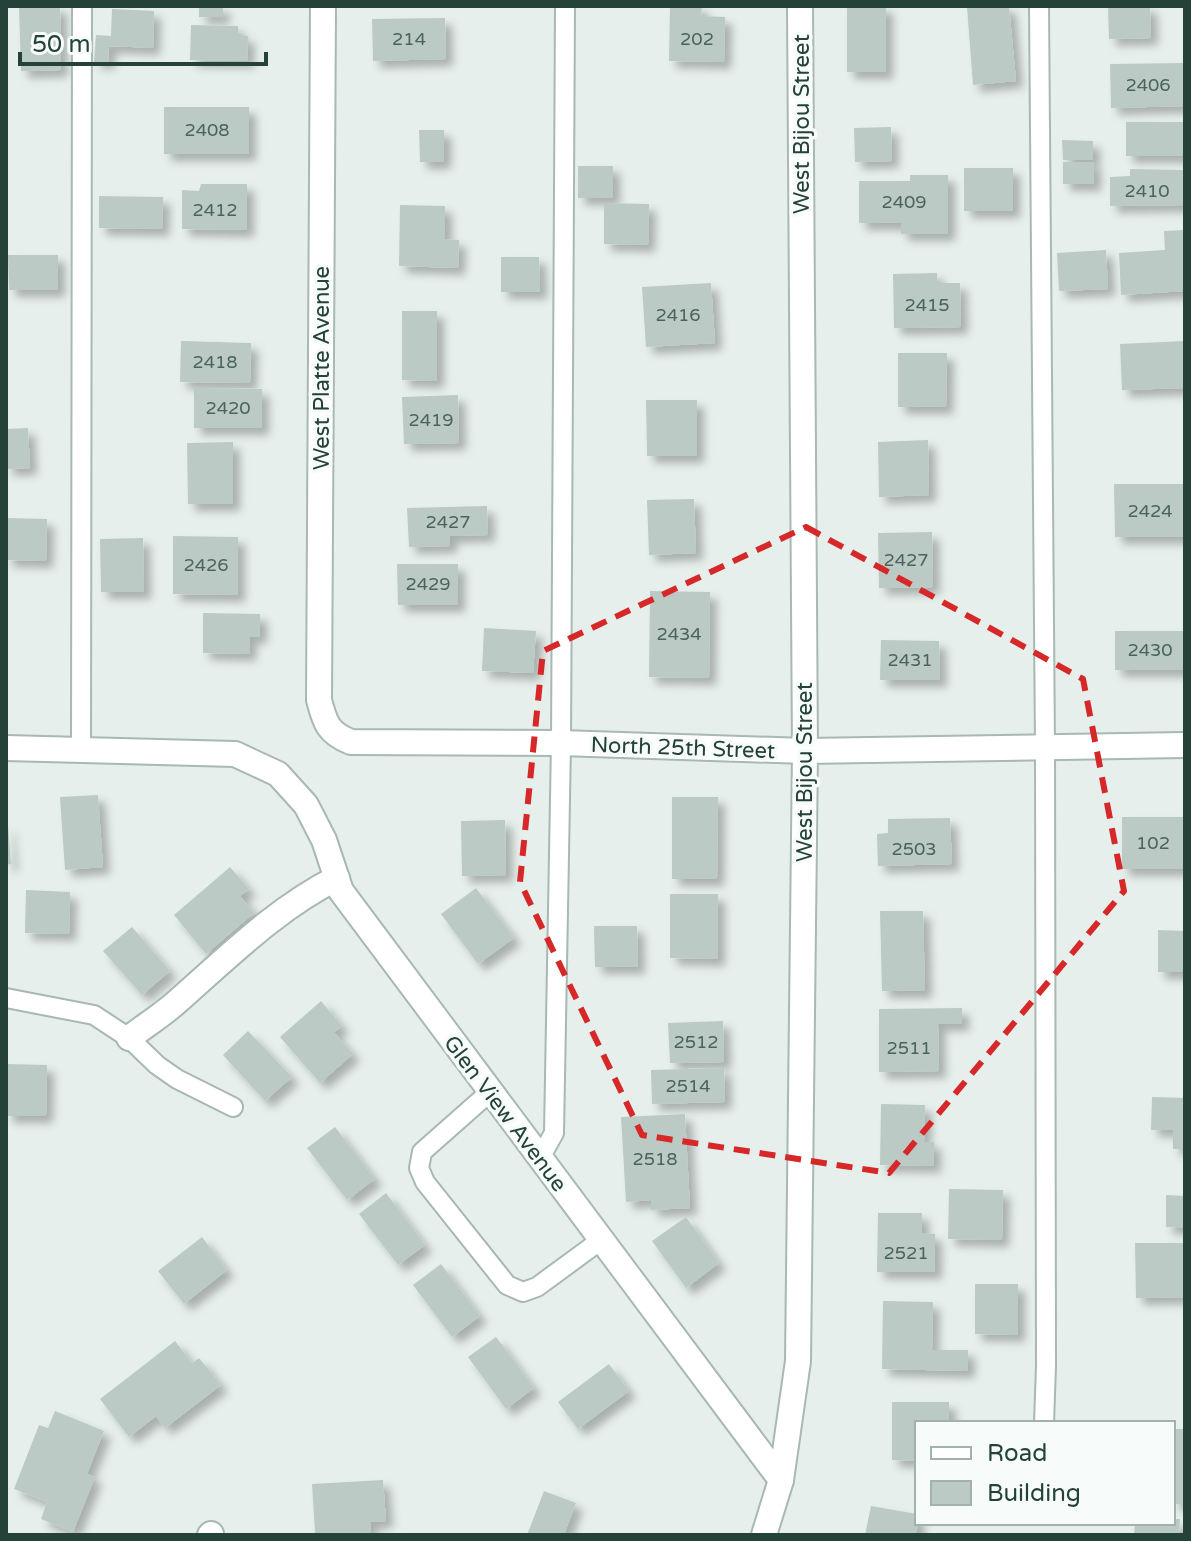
<svg xmlns="http://www.w3.org/2000/svg" width="1191" height="1541" font-family="'Varela Round',sans-serif">
<style>
.building{fill:#bbcac4;filter:url(#shadow)}
.lines{fill:none;stroke-linecap:round;stroke-linejoin:round}
.lane-casing{stroke:#a8b8b2;stroke-width:22}
.street-casing{stroke:#a8b8b2;stroke-width:28}
.lane{stroke:#fff;stroke-width:18}
.street{stroke:#fff;stroke-width:24}
.marked{fill:none;stroke:#d62828;stroke-width:6;stroke-dasharray:16 10;stroke-linejoin:round}
.labels{text-anchor:middle;stroke-width:7;stroke-linejoin:round;paint-order:stroke}
.number-label{font-size:18px;fill:#4a645c}
.street-label{font-size:22px;fill:#24423a;stroke:#f7fbf9}
</style>
<defs>
<filter id="shadow"><feDropShadow dx="7" dy="7" stdDeviation="4" flood-color="#0004"/></filter>
</defs>
<rect width="100%" height="100%" fill="#e6efeb"/>
<!-- building -->
<g class="building">
<path d="M19 6H60L61 70 21 71Z"/>
<rect x="199" y="6" width="24" height="11"/>
<path d="M670 6H702L701 16 725 17 724 62 669 61Z"/>
<rect x="847" y="6" width="39" height="66"/>
<path d="M979 6H1009L1016 81 973 85 967 7Z"/>
<path d="M1108 6H1150L1151 38 1109 39Z"/>
<path d="M112 9 154 11 153 48 109 46 108 62H94L96 35 111 36Z"/>
<path d="M445 18 446 59 373 61 372 19Z"/>
<path d="M191 25 238 26V36H248L247 61 190 60Z"/>
<path d="M1185 63V106L1111 108 1110 64Z"/>
<rect x="164" y="107" width="85" height="47"/>
<rect x="1126" y="122" width="59" height="34"/>
<path d="M891 127 892 161 855 162 854 128Z"/>
<path d="M419 130H444V162H420Z"/>
<path d="M1062 140 1093 141V160H1063Z"/>
<rect x="1063" y="162" width="31" height="22"/>
<rect x="578" y="166" width="35" height="32"/>
<rect x="964" y="168" width="49" height="43"/>
<path d="M1130 169 1185 170V205L1110 206V177L1130 176Z"/>
<path d="M910 175H948V234H901V223H859V181H910Z"/>
<path d="M201 184H247V230L182 229V190L199 191Z"/>
<path d="M99 196 163 197 162 229 99 228Z"/>
<path d="M604 203 649 204 648 245 604 244Z"/>
<path d="M400 205 445 206V239L459 240 458 268 399 266Z"/>
<path d="M1185 230V291L1121 295 1119 253 1165 250 1164 231Z"/>
<path d="M1106 250 1108 289 1059 291 1057 253Z"/>
<path d="M8 255H58V290H9Z"/>
<path d="M501 257H539L540 292H501Z"/>
<path d="M937 273V283H960L961 327 894 328 893 274Z"/>
<path d="M711 283 715 343 646 347 642 287Z"/>
<path d="M402 311H437V381L402 380Z"/>
<path d="M181 341 251 343 250 383 180 382Z"/>
<path d="M1185 341V388L1122 390 1120 344Z"/>
<path d="M898 353H947L946 407H898Z"/>
<path d="M194 388 262 389V428H194Z"/>
<path d="M458 395 459 443 404 444 402 397Z"/>
<path d="M646 400H697V456H647Z"/>
<path d="M28 428 30 468 6 469V429Z"/>
<path d="M928 440 929 495 879 497 878 442Z"/>
<path d="M233 442V504H188L187 443Z"/>
<path d="M1114 484H1185V537H1115Z"/>
<path d="M694 499 696 553 649 555 647 500Z"/>
<path d="M487 506 488 535 450 536V546L409 547 407 508Z"/>
<path d="M6 518 47 519 46 561 6 560Z"/>
<path d="M932 532 933 587 879 588 878 533Z"/>
<path d="M173 536 238 537V595L173 594Z"/>
<path d="M143 538 144 592H101L100 539Z"/>
<path d="M397 564H458V605H398Z"/>
<path d="M650 591 710 592 709 678 649 677Z"/>
<path d="M203 613 260 614V637L250 636 249 654 203 653Z"/>
<path d="M484 628 536 631 533 673 482 671Z"/>
<rect x="1115" y="631" width="70" height="39"/>
<path d="M881 640 939 641 940 680H880Z"/>
<path d="M98 795 103 867 65 870 60 797Z"/>
<path d="M672 797H718L717 879H672Z"/>
<rect x="1122" y="817" width="63" height="52"/>
<path d="M950 818 952 864 878 866 877 834 888 833V819Z"/>
<path d="M505 820 506 875 462 876 461 821Z"/>
<path d="M8 825 11 864 6 865V826Z"/>
<path d="M230 867 249 889 240 896 254 913 206 954 174 915Z"/>
<path d="M476 888 514 938 478 964 441 914Z"/>
<path d="M26 890 70 892 69 934 25 933Z"/>
<path d="M670 894H718V959L670 958Z"/>
<path d="M880 911H923L925 991H882Z"/>
<path d="M594 926H637L638 967H595Z"/>
<path d="M132 927 170 971 142 995 103 951Z"/>
<path d="M1158 930 1185 931V972H1158Z"/>
<path d="M321 1001 342 1026 334 1032 353 1054 320 1083 280 1037Z"/>
<path d="M962 1008V1024H938L939 1071 879 1072V1009Z"/>
<path d="M723 1021 724 1062 670 1063 668 1023Z"/>
<path d="M248 1031 292 1077 265 1101 223 1055Z"/>
<path d="M6 1064 47 1065 46 1116H6Z"/>
<path d="M724 1068 725 1102 652 1104 651 1070Z"/>
<path d="M1152 1097 1185 1098V1149H1173V1130H1151Z"/>
<path d="M881 1104 925 1105 924 1142H934V1166L880 1165Z"/>
<path d="M685 1114 690 1208 651 1210V1200L626 1202 621 1117Z"/>
<path d="M335 1127 375 1179 347 1200 307 1148Z"/>
<path d="M949 1189 1003 1190 1002 1240 948 1239Z"/>
<path d="M386 1193 425 1245 398 1265 359 1214Z"/>
<path d="M1166 1195 1185 1196V1228L1166 1227Z"/>
<path d="M878 1213H922V1233L935 1234V1272H877Z"/>
<path d="M686 1217 719 1263 686 1288 652 1241Z"/>
<path d="M202 1237 227 1270 184 1304 158 1271Z"/>
<path d="M1135 1243H1185V1297L1136 1298Z"/>
<path d="M441 1264 480 1316 452 1337 413 1285Z"/>
<path d="M975 1284H1018V1335L975 1334Z"/>
<path d="M883 1301 933 1302 932 1350H968V1371L882 1369Z"/>
<path d="M496 1337 534 1388 506 1409 468 1357Z"/>
<path d="M175 1341 192 1363 199 1358 221 1385 165 1428 156 1416 129 1437 100 1399Z"/>
<path d="M609 1364 629 1391 578 1429 558 1402Z"/>
<path d="M892 1402H949V1423H917V1461L892 1460Z"/>
<path d="M55 1411 104 1431 87 1474 95 1477 73 1532 41 1519 47 1502 14 1489 39 1425 48 1428Z"/>
<rect x="1173" y="1429" width="12" height="75"/>
<path d="M383 1480 386 1521 370 1522 371 1535H313L315 1532 312 1484Z"/>
<path d="M544 1491 576 1503 564 1535H527Z"/>
<path d="M871 1506 917 1514 918 1523 916 1535H865Z"/>
<path d="M1173 1519H1180L1179 1535H1134L1135 1523H1173Z"/>
</g>
<g class="lines">
<defs>
<g id="lane">
<path d="M1039 6 1045 747 1046 1366 1044 1423"/>
<path d="M81 750 82 6"/>
<path d="M6 998 94 1015 129 1038 157 1065 177 1079 233 1107"/>
<path d="M491 1091 422 1152 419 1168 425 1182 507 1285 523 1292 537 1287 601 1240"/>
<path d="M540 1158 554 1133 561 743 565 6"/>
</g>
<g id="street">
<path d="M323 6 319 700C325 723 328 733 351 742L561 743 805 751 1185 745"/>
<path d="M6 748 235 754 278 774 306 805 324 840 341 891 781 1480"/>
<path d="M129 1038C146 1025 164 1014 179 1000 229 956 277 908 337 878"/>
<path d="M210 1535 211 1534"/>
<path d="M764 1535 781 1480 798 1361 805 751 800 6"/>
</g>
</defs>
<!-- lane casing -->
<use href="#lane" class="lane-casing"/>
<!-- street casing -->
<use href="#street" class="street-casing"/>
<!-- lane -->
<use href="#lane" class="lane"/>
<!-- street -->
<use href="#street" class="street"/>
</g>
<!-- marked area -->
<path class="marked" d="M806 527 1083 679 1124 891 889 1173 642 1135 520 882 543 651Z"/>
<g class="labels">
<!-- number labels -->
<g class="number-label">
<text x="409" y="45">214</text>
<text x="697" y="45">202</text>
<text x="1148" y="91">2406</text>
<text x="207" y="136">2408</text>
<text x="1147" y="197">2410</text>
<text x="904" y="208">2409</text>
<text x="215" y="216">2412</text>
<text x="927" y="311">2415</text>
<text x="678" y="321">2416</text>
<text x="215" y="368">2418</text>
<text x="228" y="414">2420</text>
<text x="431" y="426">2419</text>
<text x="1150" y="517">2424</text>
<text x="448" y="528">2427</text>
<text x="906" y="566">2427</text>
<text x="206" y="571">2426</text>
<text x="428" y="590">2429</text>
<text x="679" y="640">2434</text>
<text x="1150" y="656">2430</text>
<text x="910" y="666">2431</text>
<text x="1153" y="849">102</text>
<text x="914" y="855">2503</text>
<text x="696" y="1048">2512</text>
<text x="909" y="1054">2511</text>
<text x="688" y="1092">2514</text>
<text x="655" y="1165">2518</text>
<text x="906" y="1259">2521</text>
</g>
<!-- street labels -->
<g class="street-label">
<text transform="translate(801 124) rotate(-90)" y="8">West Bijou Street</text>
<text transform="translate(321 368) rotate(-90)" y="8">West Platte Avenue</text>
<text transform="translate(683 747) rotate(2)" y="8">North 25th Street</text>
<text transform="translate(804 772) rotate(-90)" y="8">West Bijou Street</text>
<text transform="translate(506 1113) rotate(53)" y="8">Glen View Avenue</text>
</g>
</g>
<!-- border -->
<rect width="1191" height="1541" fill="none" stroke="#24423a" stroke-width="16"/>
<!-- legend -->
<rect x="915" y="1421" width="260" height="104" fill="#f7fbf9" stroke="#a3b1ad" stroke-width="2"/>
<rect x="931" y="1447" width="40" height="12" fill="#ffffff" stroke="#a3b1ad" stroke-width="2"/>
<text x="987" y="1461" font-size="24" fill="#24423a">Road</text>
<rect x="931" y="1481" width="40" height="24" fill="#bbcac4" stroke="#a3b1ad" stroke-width="2"/>
<text x="987" y="1501" font-size="24" fill="#24423a">Building</text>
<!-- scale -->
<path d="M20 52v12h246v-12" fill="none" stroke="#24423a" stroke-width="4"/>
<text x="32" y="52" font-size="24" fill="#24423a" stroke="#f7fbf9" stroke-width="6" paint-order="stroke">50 m</text>
</svg>
